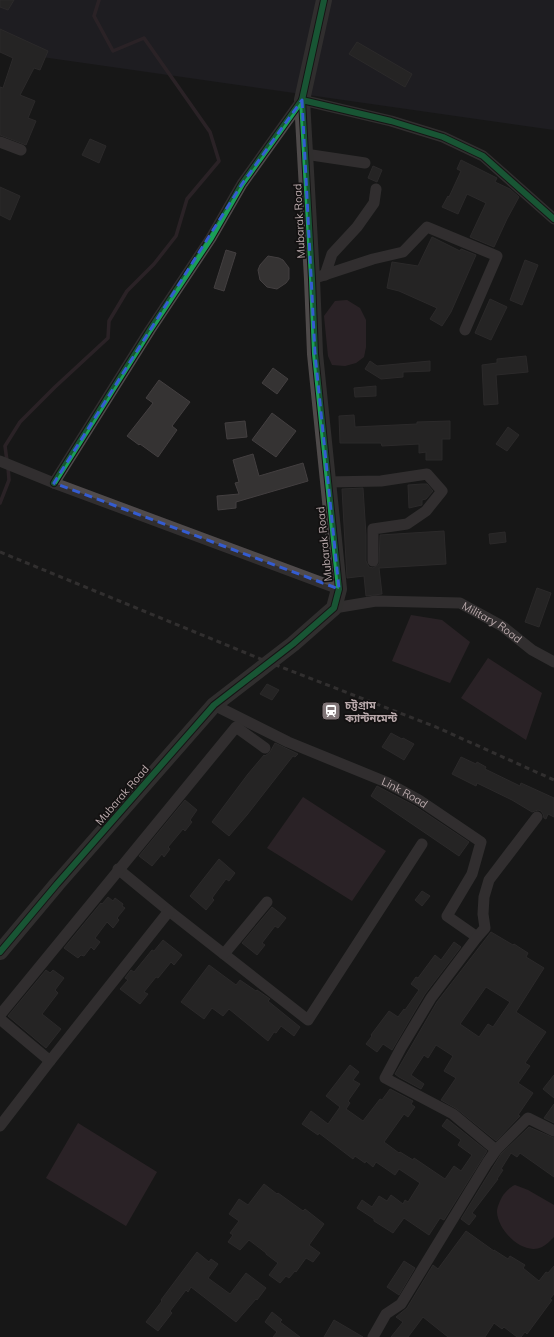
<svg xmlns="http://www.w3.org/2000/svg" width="554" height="1337" font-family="Mulish,'Noto Sans Bengali',sans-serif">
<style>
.green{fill:#26242d}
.water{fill:#423038}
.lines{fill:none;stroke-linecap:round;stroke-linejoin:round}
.stream{stroke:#423038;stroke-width:3.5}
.building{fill:#353333;stroke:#433f40;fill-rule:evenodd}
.street{stroke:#504b4c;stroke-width:11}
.secondary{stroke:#4e4a4a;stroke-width:16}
.rail{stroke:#514c4c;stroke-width:3;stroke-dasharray:5 4;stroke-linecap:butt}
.cycleway-casing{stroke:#131111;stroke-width:8}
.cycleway{stroke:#1a9f57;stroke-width:6}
.marked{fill:none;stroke:#345cd1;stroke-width:3;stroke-dasharray:8 5;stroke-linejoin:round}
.labels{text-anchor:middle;stroke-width:3.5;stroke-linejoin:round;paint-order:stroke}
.street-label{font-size:11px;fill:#b8a8aa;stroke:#131111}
.poi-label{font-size:11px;font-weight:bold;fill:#b8a8aa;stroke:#131111;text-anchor:start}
</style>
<rect width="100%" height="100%" fill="#171717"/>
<!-- green -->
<path class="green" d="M0 0H554V130L0 51Z"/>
<!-- water -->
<g class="water">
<path d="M347 300 360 308 366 320V347L364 357 356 363 345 366 332 365 328 356 324 316 335 301Z"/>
<path d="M411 615 442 620 470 642 450 683 392 661Z"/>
<path d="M488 658 542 693 526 740 461 698Z"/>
<path d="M303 797 386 851 352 901 267 848Z"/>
<path d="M78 1123 157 1172 126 1226 46 1178Z"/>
<path d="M515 1185 528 1190 554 1205V1237C551 1240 546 1245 542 1247 523 1256 498 1231 497 1212 497 1207 500 1201 502 1197 505 1192 510 1187 515 1185Z"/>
</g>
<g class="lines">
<!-- stream -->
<g class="stream">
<path d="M7 461 5 446 20 422 55 387 108 338 109 321 127 291 154 264 176 236 187 199 219 161 210 132 144 38 113 51 94 16 99 0"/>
<path d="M0 503 9 480 8 467"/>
</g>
</g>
<!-- building -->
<g class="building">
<path d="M0 0H14L8 10 0 7Z"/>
<path d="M0 29 48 51 40 70 34 68 20 95 35 101 28 118 36 121 26 145 0 135V87L3 88 13 58 0 52Z"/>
<path d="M357 42 412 74 405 87 349 54Z"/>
<path d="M90 139 106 146 99 163 82 155Z"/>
<path d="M461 160 497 178 495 182 510 189 519 197 507 219 494 247 470 237 486 203 467 194 458 214 442 207 448 196 449 197 461 171 457 169Z"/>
<path d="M373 166 382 170 377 182 368 178Z"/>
<path d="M0 187 20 196 10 220 0 215Z"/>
<path d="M432 237 460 251 461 249 476 255 451 312 442 326 430 319 437 308 399 291 387 288 392 262 418 266Z"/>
<path d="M226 250 236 253 224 291 214 288Z"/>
<path d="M268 256 279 258 283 260 289 268V279L286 283 277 289 267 287 260 280 258 270 260 265Z"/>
<path d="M525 260 538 265 522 305 510 300Z"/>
<path d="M490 299 507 307 491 340 475 333Z"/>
<path d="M526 356 528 372 496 375 498 404 484 405 482 365 497 363V359Z"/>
<path d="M370 361 377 366 430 361V371L403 372V377L381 379 365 369Z"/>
<path d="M273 368 288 379 277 394 262 383Z"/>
<path d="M159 380 190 402 172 426 177 430 158 457 140 444 139 445 127 436 153 403 146 398Z"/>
<path d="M376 386V396L355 397 354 388Z"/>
<path d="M272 413 296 431 276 457 252 440Z"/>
<path d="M354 415 355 427 417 424V422L450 421V439H442V460H426V452L419 453V444L382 446 381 443H340L339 416Z"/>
<path d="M245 421 247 437 227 439 225 423Z"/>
<path d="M508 427 519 435 507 451 496 444Z"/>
<path d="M253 454 259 476 303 463 308 481 236 502V508L218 510 217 496 239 494 235 483 239 482 233 460Z"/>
<path d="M422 484H427L433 491 426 499 422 500V505L409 508 408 485Z"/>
<path d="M363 488 366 535V561L369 567 373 568 379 564 380 535 444 531 446 564 379 568 382 594 366 596 364 576 347 578 342 489Z"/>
<path d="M505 532 506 542 490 544 489 534Z"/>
<path d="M537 588 551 593 539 627 525 622Z"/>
<path d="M267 684 279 690 272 700 260 694Z"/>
<path d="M391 733 402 739 403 738 414 744 404 760 382 747Z"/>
<path d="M275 743 298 754 295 757 293 756 247 815 229 836 212 822 248 774 264 755 265 756 270 752Z"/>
<path d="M461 757 476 764 477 762 486 767 485 769 520 786 521 783 554 798V817L548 814 546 819 544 818 543 814 541 811 538 810 532 812 512 800 477 783 476 786 452 774Z"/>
<path d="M377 786 415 806 469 842 459 856 371 796Z"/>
<path d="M185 800 197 810 190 820 192 822 185 831 183 829 168 847 170 849 164 857 162 854 152 866 139 856Z"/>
<path d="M219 859 235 873 229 881 226 879 212 898 214 900 206 910 190 896Z"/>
<path d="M422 891 430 896 422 906 415 900Z"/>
<path d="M108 897 113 901 115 898 123 904 122 906 125 908 117 918 119 920 113 928 107 922 95 938 100 942 94 950 91 947 84 956 81 955 78 958 64 948 101 903 102 904Z"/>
<path d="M272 907 286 918 278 928 275 926 262 943 265 945 257 955 242 943Z"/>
<path d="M491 932 513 945 514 944 528 953 526 957 544 968 516 1012 546 1032 525 1063 530 1066 518 1083 533 1093 518 1115 520 1116 496 1141 457 1109 441 1100 456 1078 444 1071 453 1056 436 1045 428 1058 424 1055 411 1075 424 1084 421 1089 399 1077 395 1074 437 1002ZM486 987 510 1002 493 1027 488 1024 479 1037 460 1024Z"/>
<path d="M163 940 182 955 174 965 171 962 158 978 156 977 144 992 148 994 140 1004 120 989 128 980 125 978 131 970 134 972 152 950 154 951Z"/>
<path d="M454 942 461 947 425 994 392 1050 383 1044 377 1052 366 1044 372 1036 371 1035 389 1011 398 1017 404 1009 405 1010 419 990 411 984 416 977 418 978 435 955 441 960Z"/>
<path d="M209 965 236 985 240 980 256 991 257 990 270 999 268 1001 300 1027 294 1036 281 1026 276 1033 274 1032 268 1041 229 1009 223 1016 212 1008 204 1019 181 1002Z"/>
<path d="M46 970 50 973 53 970 64 978 55 990 58 993 42 1014 61 1029 46 1048 8 1016Z"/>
<path d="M350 1065 359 1072 353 1080 360 1084 348 1101 350 1103 346 1109 363 1121 380 1099 382 1100 390 1089 413 1101 411 1104 415 1107 408 1117 404 1114 384 1142 399 1153 400 1152 413 1160 414 1158 445 1179 454 1166 461 1171 472 1155 458 1145 461 1140 442 1126 447 1119 487 1151 444 1220 440 1218 429 1235 404 1218 393 1233 374 1221V1219L357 1208 362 1200 372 1207 379 1196 387 1201 391 1195 403 1204 405 1200 408 1202 420 1183 399 1169 395 1175 376 1162 373 1167 366 1161 365 1163 355 1156 353 1159 319 1133 318 1135 302 1124 311 1111 328 1124 340 1107 326 1096Z"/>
<path d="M554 1075V1098L543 1089Z"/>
<path d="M554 1104V1123L544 1118Z"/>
<path d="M529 1127 554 1138V1177L520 1153 517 1157 511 1153 501 1169 503 1170 497 1179H498L472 1213 476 1216 469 1225 461 1219 501 1154Z"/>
<path d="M264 1184 277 1194 278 1193 303 1211 305 1209 324 1224 309 1245 320 1253 313 1262 306 1258 296 1272 295 1271 289 1278 286 1276 280 1283 269 1275 278 1263 266 1254V1253L249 1240 240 1250 228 1242 233 1235 230 1233 239 1221 229 1214 239 1199 248 1205Z"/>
<path d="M466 1231 494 1251V1250L508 1259 510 1256 525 1265 523 1268 539 1281 546 1272 548 1273 554 1266V1294L550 1299 552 1300 527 1334 525 1332 521 1337H517L504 1327 502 1329 494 1323 485 1337H448L423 1317 408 1337H391L403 1322 396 1317 407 1308 433 1265 438 1269Z"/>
<path d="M197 1252 209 1262 211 1259 218 1264 208 1278 230 1294 246 1273 266 1288 257 1300 256 1299 236 1322 191 1287 188 1292 186 1290 170 1311 172 1313 158 1331 146 1322 162 1301 161 1300Z"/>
<path d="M404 1261 415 1268 399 1295 387 1287Z"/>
<path d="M272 1312 282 1320 280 1322 300 1337H273L277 1332 265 1322Z"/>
<path d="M334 1320 363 1337H324Z"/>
</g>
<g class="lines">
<!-- street -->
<g class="street">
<path d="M0 142 21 150"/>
<path d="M305 154 365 163"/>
<path d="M325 275 332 254 357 227 374 203 376 189"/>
<path d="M312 279 373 259 403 252 427 227 497 256 465 330"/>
<path d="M0 461 54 483 339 589"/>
<path d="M327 482 381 481 427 474 442 491 426 511 407 524 373 529V561"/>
<path d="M54 483 150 330 211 238 242 184 302 100 391 121 443 137 483 156 554 219"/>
<path id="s1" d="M334 608 376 601 460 603 502 626 532 650 554 662"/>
<path id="s2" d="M214 705 288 742 386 782 419 800 481 842 472 874 447 916 477 937"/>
<path d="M118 869 169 911 308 1020 422 844"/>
<path d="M224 954 267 902"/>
<path d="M0 1015 236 727 265 748"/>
<path d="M0 1019 50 1061"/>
<path d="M0 1126 50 1061 169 911"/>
<path d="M496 1150 453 1114 385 1078 401 1048 431 998 477 937 485 928 483 914 484 897 489 880 537 817"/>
<path d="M373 1337 386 1314 401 1304 487 1163 496 1150 528 1118 554 1131"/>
</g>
<!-- secondary -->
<path class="secondary" d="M0 952 57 884 214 705 293 644 334 608 339 589 315 354 312 279 302 100 324 0"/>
<!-- rail -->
<path class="rail" d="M0 552 268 662 436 727 554 780"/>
<defs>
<g id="cycleway">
<path d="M54 483 150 330 211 238 242 184 302 100 391 121 443 137 483 156 554 219"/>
<path d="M0 952 57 884 214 705 293 644 334 608 339 589 315 354 312 279 302 100 324 0"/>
</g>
</defs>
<!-- cycleway casing -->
<use href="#cycleway" class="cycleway-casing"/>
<!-- cycleway -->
<use href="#cycleway" class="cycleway"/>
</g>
<!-- marked area -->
<path d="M0 0H554V1337H0ZM302 100 315 354 339 589 54 483 242 184Z" fill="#171717" fill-opacity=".55" fill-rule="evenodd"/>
<path class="marked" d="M302 100 315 354 339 589 54 483 242 184Z"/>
<!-- icons -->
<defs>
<symbol id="station-square" viewBox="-11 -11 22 22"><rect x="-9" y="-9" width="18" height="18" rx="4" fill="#807577" stroke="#131111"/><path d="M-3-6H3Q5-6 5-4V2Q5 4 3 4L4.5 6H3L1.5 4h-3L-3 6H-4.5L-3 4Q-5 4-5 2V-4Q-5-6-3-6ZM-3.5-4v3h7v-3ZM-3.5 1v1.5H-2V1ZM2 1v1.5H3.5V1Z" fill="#fff"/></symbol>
</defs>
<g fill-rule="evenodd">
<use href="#station-square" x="320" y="700" width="22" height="22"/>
</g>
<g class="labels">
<!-- street labels -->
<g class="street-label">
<text transform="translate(299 221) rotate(-93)" y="4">Mubarak Road</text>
<text transform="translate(324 544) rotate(-96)" y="4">Mubarak Road</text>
<text dy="4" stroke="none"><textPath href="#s1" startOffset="164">Military Road</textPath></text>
<text dy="4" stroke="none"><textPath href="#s2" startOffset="210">Link Road</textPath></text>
<text transform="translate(122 795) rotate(-49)" y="4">Mubarak Road</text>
</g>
<!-- poi labels -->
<g class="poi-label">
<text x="345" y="709">চট্টগ্রাম<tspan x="345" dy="13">ক্যান্টনমেন্ট</tspan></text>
</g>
</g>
</svg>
